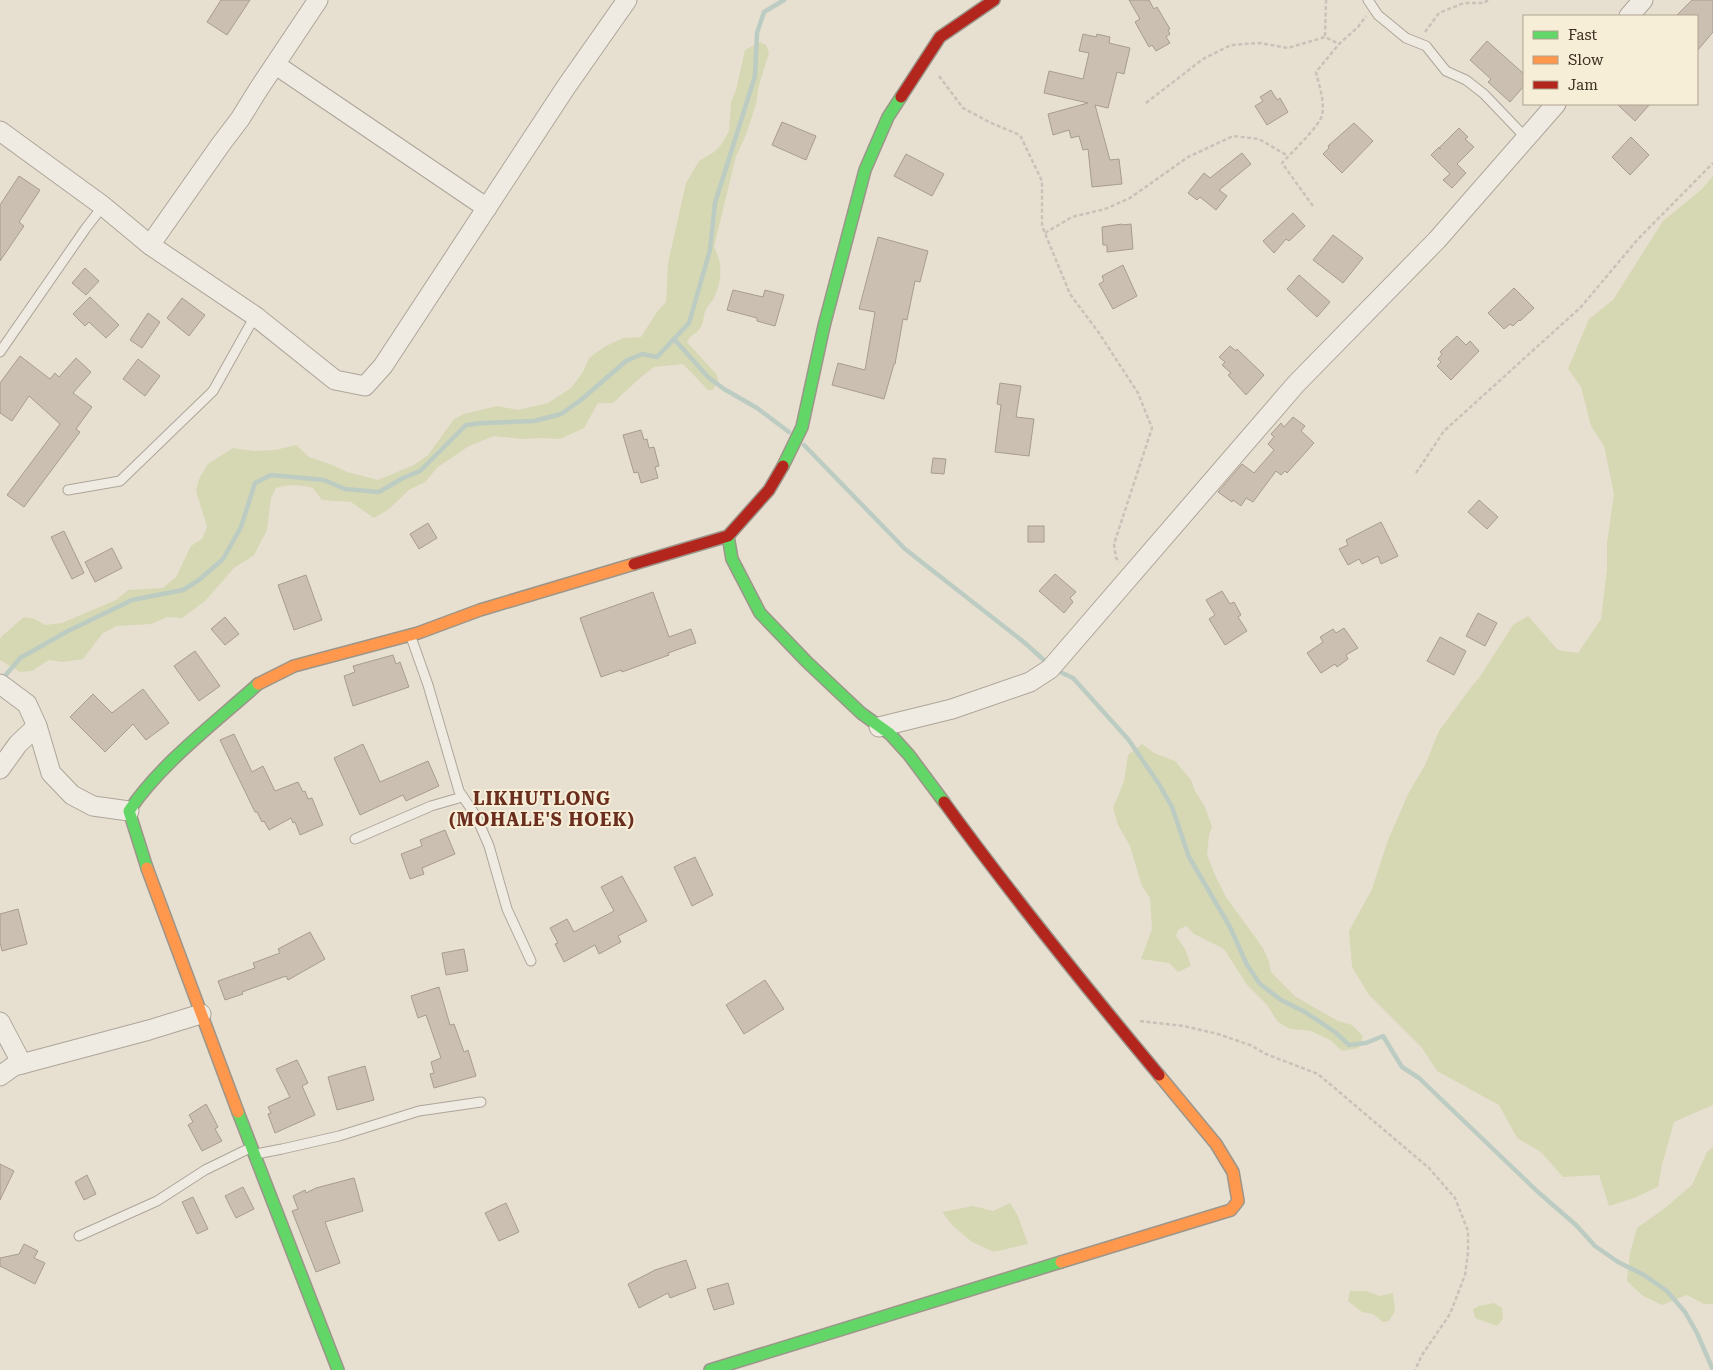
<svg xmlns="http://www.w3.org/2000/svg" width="1713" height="1370" font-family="'Roboto Serif',serif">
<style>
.green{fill:#d6d7b3}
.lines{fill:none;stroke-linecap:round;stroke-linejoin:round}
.stream{stroke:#bcccc2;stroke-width:4.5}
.building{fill:#cbbfb2;stroke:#a89c90}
.lane-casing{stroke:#ada599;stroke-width:11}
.street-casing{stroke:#ada599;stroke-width:21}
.fast-casing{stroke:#9c958a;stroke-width:14}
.slow-casing{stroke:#9c958a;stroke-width:14}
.jam-casing{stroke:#9c958a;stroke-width:14}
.path{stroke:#c8c2b9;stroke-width:2.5;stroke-dasharray:4 2.5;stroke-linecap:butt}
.lane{stroke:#efebe3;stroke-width:9}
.street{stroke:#efebe3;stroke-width:19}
.fast{stroke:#63d668;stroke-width:11}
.slow{stroke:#ff974d;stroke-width:11}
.jam{stroke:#b3261e;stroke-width:11}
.labels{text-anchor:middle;stroke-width:4;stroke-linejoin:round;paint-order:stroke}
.district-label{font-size:18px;font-weight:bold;letter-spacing:1px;fill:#6b2e1e;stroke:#f7eed8}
</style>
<rect width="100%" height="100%" fill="#e7e0d1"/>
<!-- green -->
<g class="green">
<path d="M760 42 766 45 769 53 759 85 756 104 746 135 736 156 714 247C723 263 722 280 715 296 713 301 709 304 706 309 703 316 704 325 698 331 693 336 691 334 687 342L717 375 718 380 713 390H708L683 364 654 367 640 378 613 403H598L584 428 560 439 540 438 522 439 494 436 469 446 438 467 425 482 409 490 389 509 374 518 351 502 322 500 313 488C300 485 289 484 276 488L271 498 267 530 254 555 234 568 205 601 182 618 167 617 151 624 117 626 103 633 83 659 62 662 49 660 32 671 20 672 0 660V639L2 636 24 617 35 619 45 625 62 623 116 600 128 590 163 588 176 577 191 546 202 539 207 527 196 491 199 479 208 464 233 448 253 451 275 450 296 445 309 457 330 464 347 472 378 480 414 465 428 455 454 419 464 414 497 406 518 410 548 403 571 388 583 372 589 358 604 347 623 338 641 337 657 312 666 302 668 263 686 183 699 161 714 152 721 145 729 131 731 102 736 90 745 50Z"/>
<path d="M1713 176V1105L1674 1122 1662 1165 1658 1187 1634 1198 1609 1206 1599 1175 1563 1177 1541 1152 1517 1138 1499 1105 1437 1071 1422 1048 1369 995 1352 967 1349 931 1372 889 1388 840 1408 794 1425 765 1439 731 1472 686 1479 678 1513 625 1528 616 1558 650 1578 653 1601 619 1607 569V543L1614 494 1604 446 1591 426 1581 387 1568 369 1589 319 1613 300 1663 221 1701 190Z"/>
<path d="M1142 744 1154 753 1175 761 1191 780 1195 791 1205 807 1212 827 1209 835 1207 855 1215 875 1226 897 1263 948 1269 961 1271 972 1296 997 1338 1021 1352 1025 1363 1036 1359 1048 1342 1051 1330 1040 1311 1031 1290 1029 1278 1022 1267 1005 1247 985 1224 949 1194 934 1186 926 1178 930 1176 936 1185 949 1191 966 1178 972 1169 963 1141 959 1152 929 1150 898 1142 886 1130 846 1118 825 1113 808 1124 781 1128 755Z"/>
<path d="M1713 1147V1304H1704L1687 1295 1662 1305 1643 1296 1627 1281 1630 1253 1637 1228 1665 1208 1692 1185 1707 1152Z"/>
<path d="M1010 1203 1018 1216 1028 1244 994 1252 972 1242 953 1226 942 1212 973 1206 993 1211Z"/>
<path d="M1350 1291H1366L1380 1296 1393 1293 1395 1311 1389 1321 1383 1322 1373 1314 1362 1312 1348 1301Z"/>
<path d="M1494 1303 1502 1308 1503 1319 1497 1326 1475 1318 1473 1309 1479 1306Z"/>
</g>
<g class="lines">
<!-- stream -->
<g class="stream">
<path d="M674 339 708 377 724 389 757 408 789 432"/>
<path d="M804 445 905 549 1025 643 1046 662"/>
<path d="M1058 671 1073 678 1128 739 1159 784 1172 807 1189 857 1230 927 1247 965 1260 984 1281 1000 1305 1012 1335 1032 1349 1045 1366 1043 1383 1036 1402 1067 1419 1078 1538 1192 1576 1225 1595 1246 1618 1262 1644 1275 1667 1291 1685 1312 1697 1333 1713 1370"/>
<path d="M5 676 20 658 68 631 132 600 183 590 199 580 223 559 241 527 255 483 271 475 324 480 345 489 379 492 403 478 420 471 466 425 482 423 534 421 561 414 581 400 626 361 642 354 657 357 689 323 710 250 715 203 755 76 757 33 764 12 784 0"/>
</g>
</g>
<!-- building -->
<g class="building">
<path d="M221 0H250L227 35 207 22Z"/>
<path d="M1129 0H1149L1154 9 1157 7 1170 29 1168 30 1170 34 1166 37 1170 43 1156 51 1152 45 1149 47 1135 22 1140 19Z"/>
<path d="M1692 0H1713V32L1697 51V16H1676Z"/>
<path d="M1083 34 1096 37 1097 34 1110 37 1109 43 1130 48 1124 74 1117 72 1108 108 1095 105 1110 160 1119 159 1122 184 1092 187 1088 149 1083 150 1079 136 1071 138 1069 130 1053 135 1048 114 1088 103 1044 93 1049 71 1083 79 1089 53 1079 51Z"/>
<path d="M1487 41 1524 74V86L1510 102 1488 82 1491 79 1470 60Z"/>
<path d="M1271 90 1277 100 1280 98 1288 112 1267 125 1255 106 1263 101 1260 97Z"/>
<path d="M1617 104H1650L1635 121Z"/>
<path d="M782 122 816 136 806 160 772 145Z"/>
<path d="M1354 123 1373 141 1342 173 1323 154 1329 148 1328 146Z"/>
<path d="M1459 128 1468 137 1465 139 1474 147 1457 164 1466 173 1452 188 1443 180 1450 174 1431 155 1439 147 1441 149 1439 148Z"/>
<path d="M1631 137 1649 155 1630 175 1612 157Z"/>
<path d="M1242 153 1251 164 1219 190 1227 196 1216 210 1200 197 1197 200 1188 193 1204 173 1210 178Z"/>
<path d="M906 154 944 174 932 196 894 176Z"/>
<path d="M19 176 40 190 19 222 24 226 0 261V205Z"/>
<path d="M1293 213 1305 226 1289 241 1286 239 1274 253 1263 241Z"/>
<path d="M1122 224V225L1131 224 1133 249 1107 252V245H1103L1102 227Z"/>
<path d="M1333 235 1363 258 1343 283 1313 260Z"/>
<path d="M878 237 928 251 920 282 915 281 907 320 903 319 895 364H894L884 399 832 385 838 363 865 370 875 312 859 309Z"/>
<path d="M1123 265 1137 296 1113 309 1099 284 1104 281 1102 276Z"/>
<path d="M85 268 99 281 86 295 72 283Z"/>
<path d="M1299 275 1330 302 1317 317 1287 289Z"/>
<path d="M1514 288 1534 308 1520 321 1519 320 1513 326 1510 324 1504 329 1488 313Z"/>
<path d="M733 290 763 297 765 290 784 295 775 326 757 321V318L727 310Z"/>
<path d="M90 297 119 325 106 338 89 322 85 326 73 314Z"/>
<path d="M182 298 205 315 189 336 167 318Z"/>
<path d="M148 313 160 322 142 348 130 340Z"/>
<path d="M1457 336 1466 345 1470 341 1479 351 1451 380 1437 366 1441 362 1438 359 1442 354 1440 352Z"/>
<path d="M1230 346 1236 351 1237 349 1264 375 1246 395 1228 375 1231 373 1222 365 1225 362 1219 357Z"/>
<path d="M20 356 50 379 55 373 59 377 76 358 91 372 73 393 92 407 76 429 80 432 24 507 7 495 60 424 29 396 12 421 0 413V383Z"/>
<path d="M138 359 160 376 145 396 123 379Z"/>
<path d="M1000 383 1021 386 1016 417 1034 419 1029 456 995 452 1001 405 997 404Z"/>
<path d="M1293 417 1305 426 1301 431 1314 443 1287 473 1285 471 1281 475 1276 471 1253 502 1246 498 1241 506 1233 500 1232 502 1218 492 1242 464 1254 473 1274 450 1268 444 1274 437 1271 434 1281 423 1284 427Z"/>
<path d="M641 430 644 440 647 439 649 448 654 447 659 466 655 467 658 478 641 483 638 472 634 473 623 435Z"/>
<path d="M933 458 946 459 944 474 931 473Z"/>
<path d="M1479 500 1498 517 1487 529 1468 512Z"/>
<path d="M1381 522 1398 556 1381 564 1378 556 1362 564 1359 559 1348 565 1339 549 1348 545 1346 540Z"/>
<path d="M428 523 437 538 419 549 410 534Z"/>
<rect x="1028" y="526" width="16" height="16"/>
<path d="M64 531 84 573 72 579 51 537Z"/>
<path d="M112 548 122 568 95 582 85 562Z"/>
<path d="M1055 574 1076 592 1070 598 1073 602 1064 613 1039 591Z"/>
<path d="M306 575 322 620 294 630 278 585Z"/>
<path d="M1222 591 1230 604 1234 602 1241 615 1238 617 1247 631 1225 645 1209 619 1215 615 1206 600Z"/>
<path d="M653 592 669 637 691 629 696 643 668 653 669 655 622 672 621 670 601 677 580 618Z"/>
<path d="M1478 613 1497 623 1485 646 1466 636Z"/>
<path d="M225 617 239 634 225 645 211 629Z"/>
<path d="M1344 628 1358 648 1346 655 1348 659 1337 667 1335 664 1321 673 1307 653 1323 642 1320 637 1333 629 1336 633Z"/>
<path d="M1440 637 1466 651 1454 675 1427 661Z"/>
<path d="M195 651 220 686 199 701 174 666Z"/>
<path d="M393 655 396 664 400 662 409 687 353 706 344 676 355 672 353 666Z"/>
<path d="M143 689 169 723 146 740 133 724 105 752 70 717 93 694 112 713Z"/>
<path d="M234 734 252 772 263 766 275 791 298 782 303 792 305 791 308 799 312 798 323 825 300 835 295 822 293 823 291 818 269 830 264 821 262 822 257 812H255L220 740Z"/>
<path d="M363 744 380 782 428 761 439 786 406 801 403 795 360 815 334 758Z"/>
<path d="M445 830 455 854 422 868 424 874 410 879 401 854 422 846 420 840Z"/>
<path d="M695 857 713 895 692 906 674 867Z"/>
<path d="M622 876 647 921 618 936 621 942 599 954 595 945 564 962 555 944 558 943 550 928 567 919 574 932 614 911 601 887Z"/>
<path d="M18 909 27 944 2 951 0 942V914Z"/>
<path d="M310 932 325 959 288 980 286 976 242 992 243 994 225 1000 218 981 255 968 253 963 280 953 278 949Z"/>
<path d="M464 949 468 971 446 975 442 953Z"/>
<path d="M765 980 784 1009 744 1034 726 1005Z"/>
<path d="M439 987 450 1025 454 1024 464 1052 468 1050 476 1076 434 1088 430 1074 434 1073 431 1062 441 1058 426 1015 418 1018 411 996Z"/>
<path d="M297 1060 308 1083 302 1086 315 1115 275 1133 268 1114 271 1113 268 1107 290 1097 276 1069Z"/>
<path d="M365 1066 374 1100 337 1110 328 1077Z"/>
<path d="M206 1104 214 1119 218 1127 215 1129 222 1141 202 1151 188 1125 193 1122 189 1115Z"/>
<path d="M0 1164 14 1171 0 1200Z"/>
<path d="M87 1175 96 1194 84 1200 75 1182Z"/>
<path d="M354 1178 363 1211 325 1222 340 1263 316 1272 292 1211 298 1209 293 1196 305 1190 306 1193 316 1188Z"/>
<path d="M243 1187 254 1209 236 1218 225 1196Z"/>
<path d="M193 1197 208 1229 197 1234 182 1202Z"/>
<path d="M506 1203 519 1232 499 1241 485 1213Z"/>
<path d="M24 1244 38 1251 34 1258 45 1263 35 1284 0 1266V1258L19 1254Z"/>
<path d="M686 1260 696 1288 670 1298 668 1293 639 1308 628 1284 655 1270Z"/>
<path d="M728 1283 734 1304 714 1310 707 1289Z"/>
</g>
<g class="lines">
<defs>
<g id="lane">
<path d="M1368 0 1378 15 1406 38 1426 46 1446 71 1466 80 1484 94 1526 138"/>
<path d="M0 352 86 228 103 206"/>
<path d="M68 490 120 481 213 391 255 316"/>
<path d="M411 637 428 685 459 791 476 816 489 846 507 909 531 961"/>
<path d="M355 839 431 806 462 797"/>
<path d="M256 1154 282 1149 339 1136 419 1111 481 1102"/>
<path d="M79 1236 157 1201 205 1170 250 1148"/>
</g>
<g id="street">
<path d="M1629 16 1643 0"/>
<path d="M276 65 487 208"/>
<path d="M0 131 103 206 150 245 255 316 335 380 365 386 383 366 566 87 627 0"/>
<path d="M150 245 221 144 240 119 258 90 318 0"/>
<path d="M0 684 27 704 37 726 51 773 72 795 93 806 129 811"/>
<path d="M879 727 952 709 1030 682 1050 669 1296 384 1437 240 1556 104"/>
<path d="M0 769 18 744 37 726"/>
<path d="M0 1022 22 1064"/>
<path d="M0 1076 14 1066 149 1030 201 1014"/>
</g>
<g id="fast">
<path d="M783 466 802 427 824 326 865 170 888 117 901 97"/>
<path d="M728 536 732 559 760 613 807 662 861 713 890 734 909 755 944 802"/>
<path d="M147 868 129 811C160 764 216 722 258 684"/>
<path d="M238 1112 338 1370"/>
<path d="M710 1370 1061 1262"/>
</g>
<g id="slow">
<path d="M258 684 294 666 418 633 480 610 634 564"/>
<path d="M147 868 238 1112"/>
<path d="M1061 1262 1231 1210 1238 1201 1233 1172 1216 1144 1159 1075"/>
</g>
<g id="jam">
<path d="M901 97 940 37 994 0"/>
<path d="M634 564 728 536 769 490 783 466"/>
<path d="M944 802C1012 896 1085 986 1159 1075"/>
</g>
</defs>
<!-- lane casing -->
<use href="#lane" class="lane-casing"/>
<!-- street casing -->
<use href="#street" class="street-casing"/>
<!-- fast casing -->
<use href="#fast" class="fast-casing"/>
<!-- slow casing -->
<use href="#slow" class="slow-casing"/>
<!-- jam casing -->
<use href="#jam" class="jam-casing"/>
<!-- path -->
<g class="path">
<path d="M1425 32 1439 13 1464 3H1484L1488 0"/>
<path d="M1325 36 1326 0"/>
<path d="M939 76 963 108 989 122 1020 135 1042 181V226L1070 294 1099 333 1138 393 1152 428 1114 544 1116 558 1120 562"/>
<path d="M1146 103 1203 59 1231 45 1260 43 1288 48 1325 37 1339 44"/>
<path d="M1313 206 1282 163C1290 154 1320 126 1322 115 1325 102 1319 85 1316 72L1339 44 1358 27 1366 16"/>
<path d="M1045 233 1072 217 1105 209 1130 198 1188 157 1233 136 1259 139 1288 156"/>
<path d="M1416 473 1444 431 1581 307 1638 239 1713 163"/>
<path d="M1140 1021 1184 1026 1218 1034 1250 1045 1266 1054 1318 1074 1429 1168 1455 1198 1468 1231V1253L1465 1275 1450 1314 1422 1355 1415 1370"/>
</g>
<!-- lane -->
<use href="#lane" class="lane"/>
<!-- street -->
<use href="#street" class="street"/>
<!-- fast -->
<use href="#fast" class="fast"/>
<!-- slow -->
<use href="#slow" class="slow"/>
<!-- jam -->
<use href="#jam" class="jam"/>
</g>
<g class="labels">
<!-- district labels -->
<g class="district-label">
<text x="542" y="805">LIKHUTLONG<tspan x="542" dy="21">(MOHALE'S HOEK)</tspan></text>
</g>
</g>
<!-- legend -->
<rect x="1523" y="15" width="175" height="90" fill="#f7eed8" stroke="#ada18e"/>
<rect x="1533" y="31" width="25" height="8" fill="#63d668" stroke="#ada18e"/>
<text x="1568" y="40" font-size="15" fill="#3d2e20">Fast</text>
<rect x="1533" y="56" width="25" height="8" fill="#ff974d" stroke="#ada18e"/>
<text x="1568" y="65" font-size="15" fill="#3d2e20">Slow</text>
<rect x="1533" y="81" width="25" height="8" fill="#b3261e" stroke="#ada18e"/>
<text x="1568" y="90" font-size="15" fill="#3d2e20">Jam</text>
</svg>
